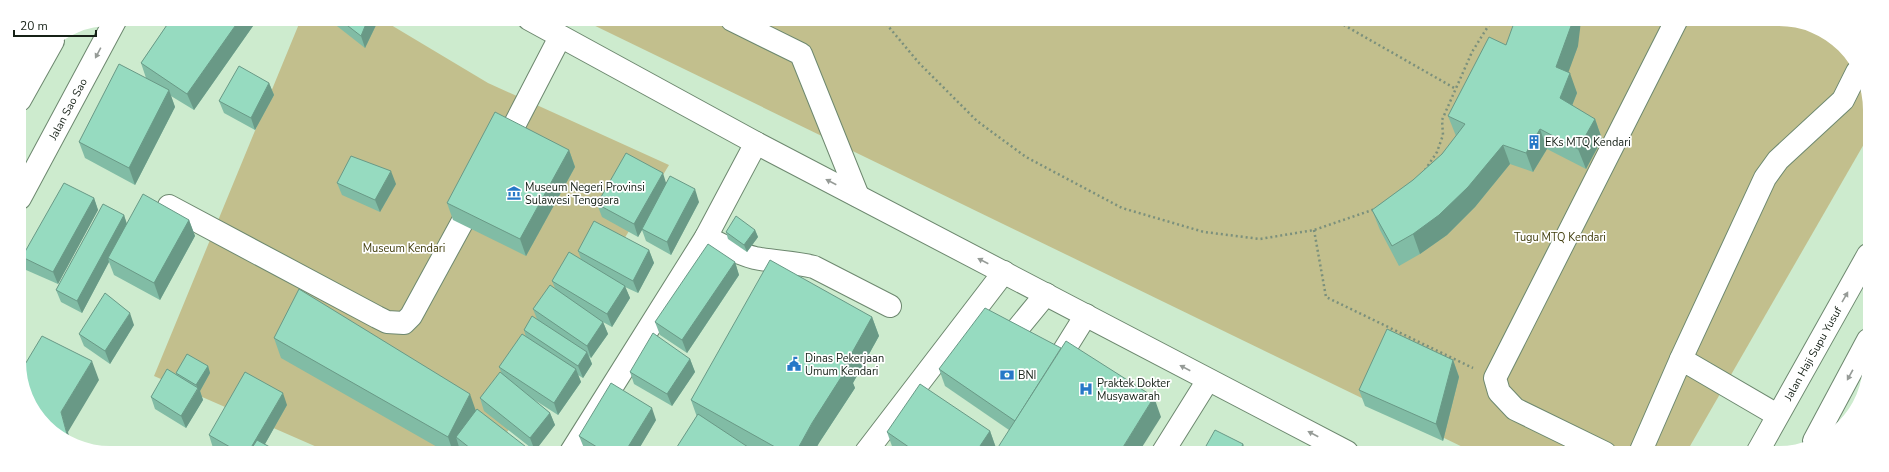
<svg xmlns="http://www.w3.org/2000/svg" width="1889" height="472" font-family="'Nunito Sans',sans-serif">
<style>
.green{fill:#c2bf8d}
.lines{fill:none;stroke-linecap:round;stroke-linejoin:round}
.minor-casing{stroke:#6d886f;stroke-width:24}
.path{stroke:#7b907c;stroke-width:2.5;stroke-dasharray:2 3;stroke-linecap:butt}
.minor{stroke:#fff;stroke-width:22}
.wall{fill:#81bca5}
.shaded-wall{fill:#699986}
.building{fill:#96dbc0;stroke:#699986}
.oneway{fill:#969b97}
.labels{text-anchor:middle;stroke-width:3.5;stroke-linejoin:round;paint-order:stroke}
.street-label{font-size:11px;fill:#162117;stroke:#fff}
.poi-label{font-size:11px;fill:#162117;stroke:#fff;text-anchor:start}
.park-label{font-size:11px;fill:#444010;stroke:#fff}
</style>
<rect width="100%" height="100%" fill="#cdebce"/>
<!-- green -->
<g class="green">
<path d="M301 19H381L488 83 669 165 495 452 326 451 154 376Z"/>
<path d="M583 20 1797 21 1844 46 1868 92V137L1686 453H1475Z"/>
</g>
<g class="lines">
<defs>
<g id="minor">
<path d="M529 19 756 143 1347 452"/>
<path d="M732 20 801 54 858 196"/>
<path d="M20 100 53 41"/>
<path d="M502 149 560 37"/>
<path id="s1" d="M20 198 116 19"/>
<path d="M169 206 377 317 387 322 404 323 411 316 476 197"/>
<path d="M706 237C722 245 738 254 755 258 775 262 795 262 814 267L890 306"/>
<path d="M1000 350 1046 294"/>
<path d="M1681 359 1765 178 1778 160 1843 100 1857 72"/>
<path d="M1053 368 1086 315"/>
<path d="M1814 441 1868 340"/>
<path d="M571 452 706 237 756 143"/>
<path d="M866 452 1004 272"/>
<path d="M1163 452 1208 380"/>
<path d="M1605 453 1515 409 1499 392 1495 378 1676 21"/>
<path d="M1640 453 1681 359 1777 415"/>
<path id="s2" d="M1757 453 1868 255"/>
</g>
</defs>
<!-- minor casing -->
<use href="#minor" class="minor-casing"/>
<!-- path -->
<g class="path">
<path d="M883 20 919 63 977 121 1026 157 1122 208 1204 232 1260 239 1314 230 1375 209"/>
<path d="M1335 20 1456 89"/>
<path d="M1425 170 1437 152 1443 135 1442 120 1472 52 1492 20"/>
<path d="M1314 230 1326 297 1473 368"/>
</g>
<!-- minor -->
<use href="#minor" class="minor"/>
</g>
<!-- wall -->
<g class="wall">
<path d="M171 19H258L194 110 171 96 175 107 135 185 85 158 79 142 146 78 141 63Z"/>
<path d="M328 19H377L378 21 365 48Z"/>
<path d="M1506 45 1578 46 1568 72 1577 93 1572 106 1595 119 1602 139 1586 169 1547 149 1533 172 1510 164 1475 207 1447 235 1420 254 1399 266 1380 230 1372 210 1413 180 1442 154 1456 136 1448 116Z"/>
<path d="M269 83 274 95 255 130 224 113 219 101Z"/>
<path d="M569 150 575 167 526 256 453 220 447 203Z"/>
<path d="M337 183 396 184 380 212 342 195Z"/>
<path d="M666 184 699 202 671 255 646 241 642 230 638 237 602 217 597 204Z"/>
<path d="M94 198 98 210 58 284 26 270 22 257Z"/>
<path d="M124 215 127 224 189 220 195 236 160 300 114 275 109 262 82 313 61 302 56 290Z"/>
<path d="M755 230 758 237 747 252 728 239 726 232Z"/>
<path d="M649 250 654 263 638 293 625 287 630 298 612 327 603 322 608 334 591 358 589 356 592 364 583 378 578 375 581 382 558 415 533 399 550 413 555 425 535 451 484 411 480 398 502 374 499 367 526 337 524 330 537 319 533 309 555 288 552 281 581 259 578 251Z"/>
<path d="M735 262 739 275 687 353 660 335 655 322Z"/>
<path d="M872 317 879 336 853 383 855 388 819 443 814 452H756L754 451V452H675V450L697 417 691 400Z"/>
<path d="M134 325 110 364 84 346 79 334Z"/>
<path d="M274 338 476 410 531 452H463L460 449 459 447 457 452H446L281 358Z"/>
<path d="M690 359 695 372 672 406 634 384 630 372Z"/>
<path d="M1453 360 1459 377 1443 441 1365 406 1359 390Z"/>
<path d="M208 366 210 373 200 391 203 400 186 428 155 409 151 397 176 374V373Z"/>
<path d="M939 369 1161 417 1009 430 945 386Z"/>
<path d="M287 405 265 444 277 451H220L213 448 209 435Z"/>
<path d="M656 420 637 452H589L584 448 579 436Z"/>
<path d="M990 431 996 448 993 452H898L893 449 887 432Z"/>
<path d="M1243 444 1245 451V452H1198L1208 451 1206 446Z"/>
</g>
<!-- shaded-wall -->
<g class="shaded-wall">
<path d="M240 19H258L194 110 187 94Z"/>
<path d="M368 19H377L378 21 365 48 361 36Z"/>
<path d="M1571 21H1581L1578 46 1563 87 1556 67Z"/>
<path d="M1570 73 1577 93 1567 118 1560 98Z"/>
<path d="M269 83 274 95 255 130 251 118Z"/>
<path d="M169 90 175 107 135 185 129 168Z"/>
<path d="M1595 119 1602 139 1586 169 1578 149Z"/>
<path d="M1540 129 1547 149 1533 172 1526 153Z"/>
<path d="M1503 145 1510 164 1475 207 1447 235 1420 254 1413 234Z"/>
<path d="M569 150 575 167 526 256 520 239Z"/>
<path d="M391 171 396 184 380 212 375 200Z"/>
<path d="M663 173 667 186 642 229V230L638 237 634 224Z"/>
<path d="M695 189 699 202 671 255 667 242Z"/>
<path d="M94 198 98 210 58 284 53 272Z"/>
<path d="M124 215 128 228 108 258 109 262 82 313 77 301Z"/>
<path d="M189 220 195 236 160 300 154 283Z"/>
<path d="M755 230 758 237 747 252 744 245Z"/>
<path d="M649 250 654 263 638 293 633 281Z"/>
<path d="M735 262 739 275 687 353 682 340Z"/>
<path d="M625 286 630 298 612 327 607 314Z"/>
<path d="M130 313 134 325 110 364 105 351Z"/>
<path d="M872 317 879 336 853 383 855 388 819 443 814 452H796Z"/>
<path d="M603 322 608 334 591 358 587 346Z"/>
<path d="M587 352 592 364 583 378 578 366Z"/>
<path d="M690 359 695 372 672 406 667 394Z"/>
<path d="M1453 360 1459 377 1443 441 1436 424Z"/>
<path d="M92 361 99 380 68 432 70 440 68 438 61 412Z"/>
<path d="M208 366 210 373 200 391 203 400 186 428 181 416 198 389 196 385Z"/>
<path d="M576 369 581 382 558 415 554 403Z"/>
<path d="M283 393 287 405 261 451H249Z"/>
<path d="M470 394 477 414 456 437 459 447 457 452H453L448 437Z"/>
<path d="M1154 397 1161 417 1139 452H1120Z"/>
<path d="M652 408 656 420 637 452H625Z"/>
<path d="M550 413 555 425 535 451 530 438Z"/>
<path d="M990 431 996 448 993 452H976Z"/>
<path d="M1243 444 1245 451V452H1239Z"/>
</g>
<!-- building -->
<g class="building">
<path d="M171 19H240L187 94 141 63Z"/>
<path d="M339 19H368L361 36Z"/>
<path d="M1515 20 1571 21V26L1556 67 1570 73 1560 98 1595 119 1578 149 1540 129 1526 153 1503 145 1468 187 1439 215 1413 234 1392 246 1372 210 1413 180 1442 154 1465 124 1448 116 1489 37 1506 45Z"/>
<path d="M119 64 169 90 129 168 79 142Z"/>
<path d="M239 66 269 83 251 118 219 101Z"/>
<path d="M495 112 569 150 520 239 447 203Z"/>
<path d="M626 153 663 173 634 224 597 204Z"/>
<path d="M351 156 391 171 375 200 337 183Z"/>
<path d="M670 176 695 189 667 242 642 229Z"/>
<path d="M64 183 94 198 53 272 22 257Z"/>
<path d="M143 194 189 220 154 283 108 258Z"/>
<path d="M103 204 124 215 77 301 56 290Z"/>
<path d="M736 216 755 230 744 245 726 232Z"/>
<path d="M594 221 649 250 633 281 578 251Z"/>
<path d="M708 244 735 262 682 340 655 322Z"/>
<path d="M569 252 625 286 607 314 552 281Z"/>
<path d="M770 260 872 317 844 367 847 368 812 423 796 452H784L691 400Z"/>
<path d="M550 285 603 322 587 346 533 309Z"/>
<path d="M299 289 470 394 448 437 274 338Z"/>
<path d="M105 293 130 313 105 351 79 334Z"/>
<path d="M985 308 1061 348 1015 421 939 369Z"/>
<path d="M532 316 587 352 578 366 524 330Z"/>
<path d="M1387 329 1453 360 1436 424 1359 390Z"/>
<path d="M653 333 690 359 667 394 630 372Z"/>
<path d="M522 334 576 369 554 403 499 367Z"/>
<path d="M42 336 92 361 61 412 68 438 46 427 21 380V371Z"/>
<path d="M1066 341 1154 397 1120 452H995Z"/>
<path d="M187 354 208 366 196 385 176 373Z"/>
<path d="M167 369 198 388 181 416 151 397Z"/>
<path d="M245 372 283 393 249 451H237L209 435Z"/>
<path d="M500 372 550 413 530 438 480 398Z"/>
<path d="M611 383 652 408 625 452H605L579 436Z"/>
<path d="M920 384 990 431 976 452H916L887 432Z"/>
<path d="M477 409 530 450 529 452H475L456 437Z"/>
<path d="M698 414 754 451 753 452H678L675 450Z"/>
<path d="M1215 430 1243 444 1239 452H1217L1206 446Z"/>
<path d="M257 440 277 451H250Z"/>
<path d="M1201 448 1210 452H1198Z"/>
</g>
<!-- one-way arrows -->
<defs><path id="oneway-solid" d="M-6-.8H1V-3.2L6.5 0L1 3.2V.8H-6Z"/></defs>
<g class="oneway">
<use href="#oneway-solid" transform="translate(98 53) rotate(118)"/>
<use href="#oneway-solid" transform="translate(831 182) rotate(-153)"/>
<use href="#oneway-solid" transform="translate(983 261) rotate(-153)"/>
<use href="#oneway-solid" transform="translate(1845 297) rotate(-60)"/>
<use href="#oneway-solid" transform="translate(1185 368) rotate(-152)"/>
<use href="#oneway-solid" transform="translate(1850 375) rotate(119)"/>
<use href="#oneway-solid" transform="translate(1313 434) rotate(-152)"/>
</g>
<!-- icons -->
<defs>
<symbol id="building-bare" viewBox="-9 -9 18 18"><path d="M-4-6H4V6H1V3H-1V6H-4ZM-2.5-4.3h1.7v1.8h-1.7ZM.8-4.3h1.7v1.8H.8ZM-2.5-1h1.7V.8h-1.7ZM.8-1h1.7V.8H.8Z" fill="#2778c7" stroke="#fff" stroke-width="2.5" paint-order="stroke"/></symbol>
<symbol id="museum-bare" viewBox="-9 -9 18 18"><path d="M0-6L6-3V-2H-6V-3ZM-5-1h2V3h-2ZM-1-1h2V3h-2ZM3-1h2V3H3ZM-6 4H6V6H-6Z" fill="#2778c7" stroke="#fff" stroke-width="2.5" paint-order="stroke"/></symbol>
<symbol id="civic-bare" viewBox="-9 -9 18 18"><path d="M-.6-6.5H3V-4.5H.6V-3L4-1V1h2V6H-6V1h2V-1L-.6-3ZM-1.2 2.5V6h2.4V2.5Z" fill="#2778c7" stroke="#fff" stroke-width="2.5" paint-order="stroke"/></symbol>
<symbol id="bank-bare" viewBox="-9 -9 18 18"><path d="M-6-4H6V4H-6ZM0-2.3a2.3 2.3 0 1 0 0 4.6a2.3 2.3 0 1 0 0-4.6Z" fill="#2778c7" stroke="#fff" stroke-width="2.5" paint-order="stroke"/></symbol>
<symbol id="hospital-bare" viewBox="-9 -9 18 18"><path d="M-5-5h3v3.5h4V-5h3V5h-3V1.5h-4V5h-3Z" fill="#2778c7" stroke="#fff" stroke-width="2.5" paint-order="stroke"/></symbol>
</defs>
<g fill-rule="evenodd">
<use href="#building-bare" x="1524" y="132" width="20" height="20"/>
<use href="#museum-bare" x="504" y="183" width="20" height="20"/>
<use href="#civic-bare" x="784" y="354" width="20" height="20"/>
<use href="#bank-bare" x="997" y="365" width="20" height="20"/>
<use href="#hospital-bare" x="1076" y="379" width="20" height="20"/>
</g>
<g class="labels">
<!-- street labels -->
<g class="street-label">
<text dy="4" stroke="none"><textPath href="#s1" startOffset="101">Jalan Sao Sao</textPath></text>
<text dy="4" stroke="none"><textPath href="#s2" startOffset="114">Jalan Haji Supu Yusuf</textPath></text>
</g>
<!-- poi labels -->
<g class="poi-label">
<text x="1545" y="146">EKs MTQ Kendari</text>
<text x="525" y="191">Museum Negeri Provinsi<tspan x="525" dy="13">Sulawesi Tenggara</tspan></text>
<text x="805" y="362">Dinas Pekerjaan<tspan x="805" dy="13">Umum Kendari</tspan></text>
<text x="1018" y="379">BNI</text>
<text x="1097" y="387">Praktek Dokter<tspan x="1097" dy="13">Musyawarah</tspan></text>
</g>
<!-- park labels -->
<g class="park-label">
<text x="1560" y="241">Tugu MTQ Kendari</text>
<text x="404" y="252">Museum Kendari</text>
</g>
</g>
<!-- crop -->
<path d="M0 0H1889V472H0ZM110 26H1779A84 84 0 0 1 1863 110V362A84 84 0 0 1 1779 446H110A84 84 0 0 1 26 362V110A84 84 0 0 1 110 26Z" fill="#fff" fill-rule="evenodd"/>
<!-- scale -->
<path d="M14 30v6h82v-6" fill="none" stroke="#162117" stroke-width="2"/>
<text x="20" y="30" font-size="12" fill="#162117" stroke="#ffffff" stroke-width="3" paint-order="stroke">20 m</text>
</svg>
